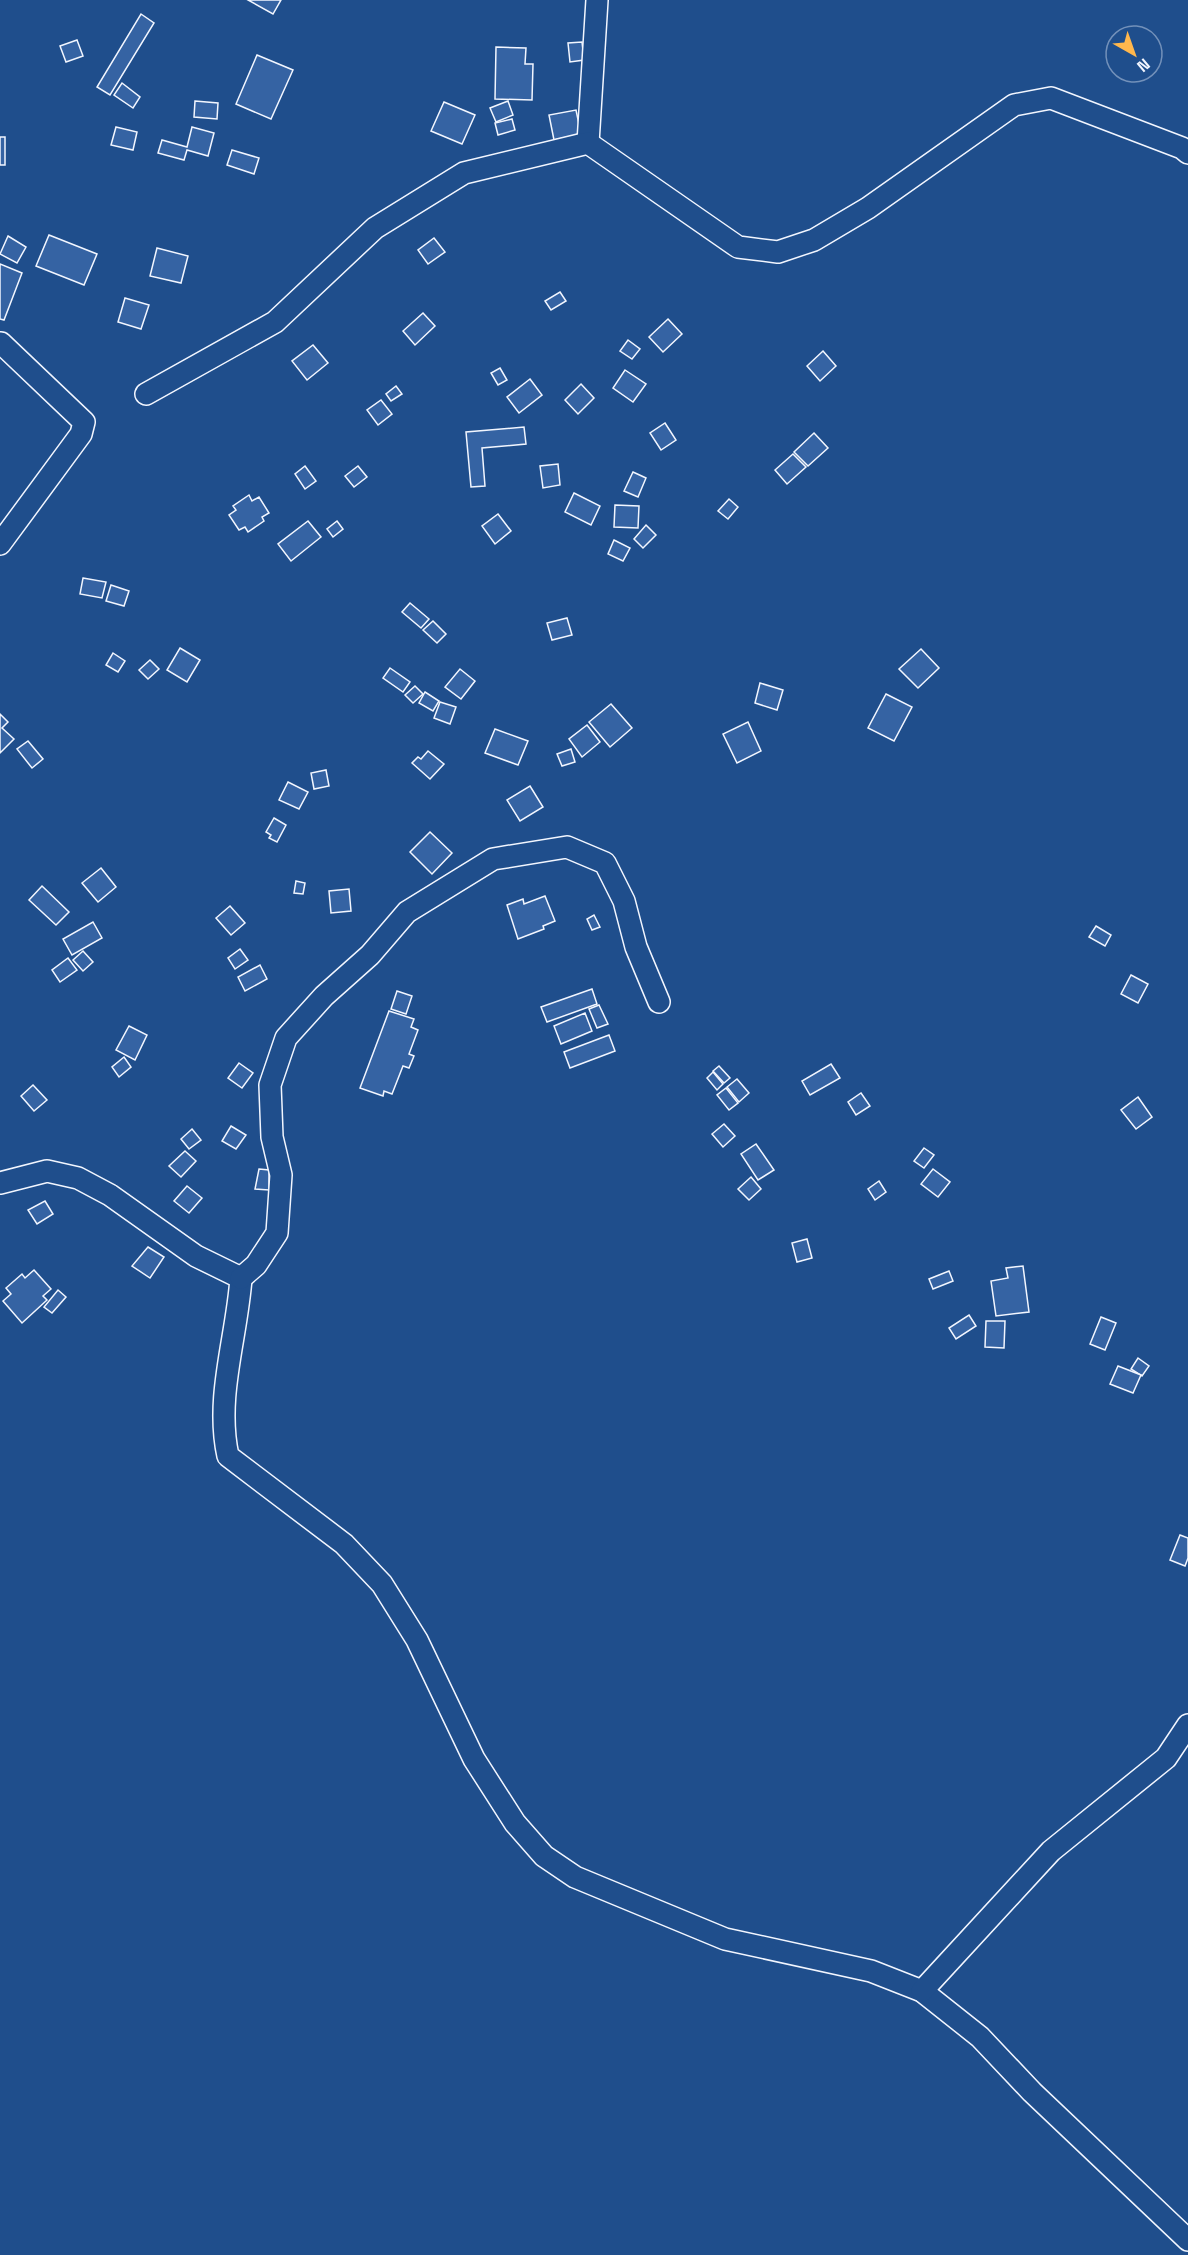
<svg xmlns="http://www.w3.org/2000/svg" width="1188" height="2255" font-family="'Space Grotesk',sans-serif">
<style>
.building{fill:#3563a3;stroke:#f2f6ff;stroke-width:1.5}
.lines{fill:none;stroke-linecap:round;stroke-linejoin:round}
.minor-casing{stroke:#f2f6ff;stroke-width:24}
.minor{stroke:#1f4e8c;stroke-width:21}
</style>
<rect width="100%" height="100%" fill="#1f4e8c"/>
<!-- building -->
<g class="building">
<path d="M248 0H281L273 14Z"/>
<path d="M141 14 154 23 110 95 97 87Z"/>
<path d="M77 40 83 56 66 62 60 46Z"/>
<path d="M582 42 584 60 570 62 568 43Z"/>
<path d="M496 47 526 48 525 64H533L532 100 495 99Z"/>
<path d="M257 55 293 70 271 119 236 104Z"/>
<path d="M122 83 140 97 133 108 114 95Z"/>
<path d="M195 101 218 103 217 119 194 117Z"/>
<path d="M508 101 513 115 496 122 490 108Z"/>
<path d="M444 102 475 115 462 144 431 131Z"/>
<path d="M576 110 581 134 554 140 549 115Z"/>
<path d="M512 119 515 130 498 135 495 123Z"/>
<path d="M116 127 137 132 133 150 111 145Z"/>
<path d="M192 127 214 133 208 156 187 150 184 160 158 153 162 140 187 147Z"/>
<rect x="0" y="137" width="5" height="28"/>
<path d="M232 150 259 158 254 174 227 165Z"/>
<path d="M49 235 97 254 84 285 36 266Z"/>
<path d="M8 236 26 247 17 263 0 254Z"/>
<path d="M434 238 445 252 428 264 418 250Z"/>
<path d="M157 248 188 256 181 283 150 276Z"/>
<path d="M0 264 22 273 4 320 0 319Z"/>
<path d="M560 292 566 301 551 310 545 301Z"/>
<path d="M125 298 149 305 141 329 118 322Z"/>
<path d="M423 313 435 326 415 345 403 331Z"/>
<path d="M668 319 682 334 663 352 649 337Z"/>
<path d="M628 340 640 349 632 359 620 351Z"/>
<path d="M313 345 328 363 307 380 292 361Z"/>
<path d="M823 351 836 366 820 381 807 366Z"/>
<path d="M500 368 507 380 498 385 491 373Z"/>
<path d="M625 370 646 384 633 402 613 388Z"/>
<path d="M530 379 542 395 519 413 507 397Z"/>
<path d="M581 384 594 398 578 414 565 400Z"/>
<path d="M396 386 402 394 391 401 386 394Z"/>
<path d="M381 400 392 414 378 425 367 410Z"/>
<path d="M665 423 676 440 661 450 650 433Z"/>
<path d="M524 427 526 444 482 448 485 486 471 487 466 432Z"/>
<path d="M814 433 828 448 808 466 794 452Z"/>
<path d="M793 454 806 467 787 484 775 470Z"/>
<path d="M558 464 560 485 543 488 540 466Z"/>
<path d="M305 466 316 481 305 489 295 474Z"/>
<path d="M358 466 367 477 354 487 345 476Z"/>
<path d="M633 472 646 478 638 497 624 491Z"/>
<path d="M574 493 600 506 591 525 565 512Z"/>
<path d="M249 495 252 501 259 497 269 513 262 517 264 521 248 532 245 527 239 530 229 515 236 510 233 506Z"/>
<path d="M729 499 738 507 728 519 718 511Z"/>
<path d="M615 505 639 506 638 528 614 527Z"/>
<path d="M498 514 511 531 495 544 482 526Z"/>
<path d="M308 521 321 537 291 561 278 544Z"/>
<path d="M337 521 343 529 333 537 327 529Z"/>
<path d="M646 525 656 535 643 548 634 539Z"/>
<path d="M614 540 630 548 623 561 608 554Z"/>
<path d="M83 578 106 582 102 598 80 594Z"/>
<path d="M111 585 129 591 124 606 106 601Z"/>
<path d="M410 603 429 619 421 628 402 612Z"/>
<path d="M567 618 572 635 552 640 547 623Z"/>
<path d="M433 621 446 634 437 643 423 630Z"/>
<path d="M180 648 200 660 187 682 167 670Z"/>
<path d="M921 649 939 668 918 688 899 669Z"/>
<path d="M113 653 125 661 118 672 106 665Z"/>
<path d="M150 660 159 669 148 679 139 670Z"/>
<path d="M390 668 410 682 403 692 383 678Z"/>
<path d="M460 669 475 681 461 699 445 687Z"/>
<path d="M760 683 783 690 777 710 755 703Z"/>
<path d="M415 686 423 694 413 703 405 695Z"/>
<path d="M425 692 439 701 433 711 419 703Z"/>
<path d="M886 694 912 707 894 741 868 728Z"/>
<path d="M440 702 456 707 450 724 434 718Z"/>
<path d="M611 704 632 728 610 747 589 722Z"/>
<path d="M0 714 8 722 2 728 14 739 0 753Z"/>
<path d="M748 722 761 751 737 763 723 734Z"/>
<path d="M587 725 600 742 582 757 569 739Z"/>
<path d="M495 729 528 741 518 765 485 753Z"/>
<path d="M28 741 43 759 32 768 17 749Z"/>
<path d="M571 749 575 762 562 766 557 754Z"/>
<path d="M428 751 444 764 430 779 412 763 418 757 421 759Z"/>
<path d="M326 770 329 786 314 789 311 773Z"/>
<path d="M288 782 308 792 299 809 279 800Z"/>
<path d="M530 786 543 807 520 821 507 800Z"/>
<path d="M274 818 286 825 277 842 269 838 271 835 266 832Z"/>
<path d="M430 832 452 853 432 874 410 852Z"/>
<path d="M101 868 116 887 98 902 82 883Z"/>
<path d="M296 881 305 883 303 894 294 893Z"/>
<path d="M42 886 69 912 56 925 29 900Z"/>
<path d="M349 889 351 911 331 913 329 891Z"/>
<path d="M545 896 555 921 543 926 544 929 518 939 507 905 523 899 524 904Z"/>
<path d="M230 906 245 923 231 935 216 918Z"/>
<path d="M594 915 600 927 592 930 587 919Z"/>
<path d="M93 922 102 938 72 955 63 939Z"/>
<path d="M1096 926 1111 935 1105 946 1089 937Z"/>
<path d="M240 949 248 960 235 969 228 958Z"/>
<path d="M83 951 93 962 83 971 73 960Z"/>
<path d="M68 958 77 970 60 982 52 970Z"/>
<path d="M260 965 267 979 245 991 238 977Z"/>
<path d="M1131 975 1148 984 1138 1003 1121 994Z"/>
<path d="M592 989 597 1004 547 1022 541 1007Z"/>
<path d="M397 991 412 996 406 1014 391 1009Z"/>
<path d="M599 1005 608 1024 597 1028 589 1009Z"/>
<path d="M389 1011 414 1019 411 1027 418 1030 409 1054 414 1056 409 1068 403 1066 392 1094 384 1091 383 1096 360 1088Z"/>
<path d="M585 1013 592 1031 561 1044 554 1026Z"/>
<path d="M129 1026 147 1035 135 1060 116 1050Z"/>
<path d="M609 1035 615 1051 570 1068 564 1052Z"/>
<path d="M124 1057 131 1067 119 1077 112 1067Z"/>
<path d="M239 1063 253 1073 242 1088 228 1078Z"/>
<path d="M831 1064 840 1078 810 1095 802 1081Z"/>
<path d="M719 1066 730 1078 724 1083 713 1071Z"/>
<path d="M713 1072 723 1084 717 1090 707 1078Z"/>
<path d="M737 1079 749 1093 739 1102 727 1087Z"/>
<path d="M33 1085 47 1100 34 1111 21 1096Z"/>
<path d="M726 1088 738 1103 729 1110 717 1095Z"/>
<path d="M861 1093 870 1106 856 1115 848 1102Z"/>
<path d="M1138 1097 1152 1117 1136 1129 1121 1110Z"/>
<path d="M724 1124 735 1136 723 1147 712 1134Z"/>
<path d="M231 1126 246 1135 236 1149 222 1141Z"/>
<path d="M192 1129 201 1140 189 1149 181 1139Z"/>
<path d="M756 1144 774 1170 758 1180 741 1154Z"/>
<path d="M924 1148 934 1155 924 1168 914 1161Z"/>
<path d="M185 1151 196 1161 181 1177 169 1166Z"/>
<path d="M259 1169 269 1170V1190L255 1189Z"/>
<path d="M933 1169 950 1182 938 1197 921 1184Z"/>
<path d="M751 1177 761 1189 749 1200 738 1189Z"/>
<path d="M879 1181 886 1192 875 1200 868 1189Z"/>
<path d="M187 1186 202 1198 189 1213 174 1201Z"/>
<path d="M45 1201 53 1214 37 1224 28 1210Z"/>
<path d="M807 1239 812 1258 797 1262 792 1243Z"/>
<path d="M148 1247 164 1257 150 1278 132 1266Z"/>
<path d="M1023 1266 1029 1312 996 1316 991 1281 1008 1278 1006 1268Z"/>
<path d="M34 1270 51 1289 43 1296 47 1300 22 1323 3 1301 11 1294 6 1288 22 1274 25 1278Z"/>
<path d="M949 1271 953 1281 933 1289 929 1279Z"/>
<path d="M58 1290 66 1297 52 1313 44 1307Z"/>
<path d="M969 1315 976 1326 956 1339 949 1328Z"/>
<path d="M1101 1317 1116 1323 1105 1350 1090 1344Z"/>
<path d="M986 1321H1005L1004 1348 985 1347Z"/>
<path d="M1138 1358 1149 1366 1142 1376 1131 1369Z"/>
<path d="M1118 1366 1141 1375 1133 1393 1110 1384Z"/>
<path d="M1180 1535 1188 1538V1558L1185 1566 1170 1560Z"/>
</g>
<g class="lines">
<defs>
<g id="minor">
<path d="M588 143 597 0"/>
<path d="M146 394 275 322 375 228 464 173 588 143 738 247 778 252 814 240 868 208 1014 105 1051 98 1182 148 1188 153"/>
<path d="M0 544 81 434 84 422 1 343"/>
<path d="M0 1183 47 1171 78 1178 110 1195 196 1256 241 1278C237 1337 215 1397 228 1456L344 1544 382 1584 417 1640 474 1759 515 1823 544 1856 575 1877 725 1939 871 1971 922 1991 980 2037 1032 2092 1188 2240"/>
<path d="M241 1278 256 1265 277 1233 281 1175 272 1137 270 1085 286 1038 324 996 370 955 407 912 493 859 567 847 605 863 624 901 636 947 659 1002"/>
<path d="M922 1991 1051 1851 1166 1758 1188 1725"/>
</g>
</defs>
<!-- minor casing -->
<use href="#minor" class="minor-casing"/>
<!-- minor -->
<use href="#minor" class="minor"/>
</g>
<!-- north arrow -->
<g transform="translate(1134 54) rotate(140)"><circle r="28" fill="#1f4e8c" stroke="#7391ba" stroke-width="1.5"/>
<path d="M0-4.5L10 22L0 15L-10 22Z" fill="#ffb74d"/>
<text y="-9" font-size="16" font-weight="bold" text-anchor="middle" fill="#f2f6ff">N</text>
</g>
</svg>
